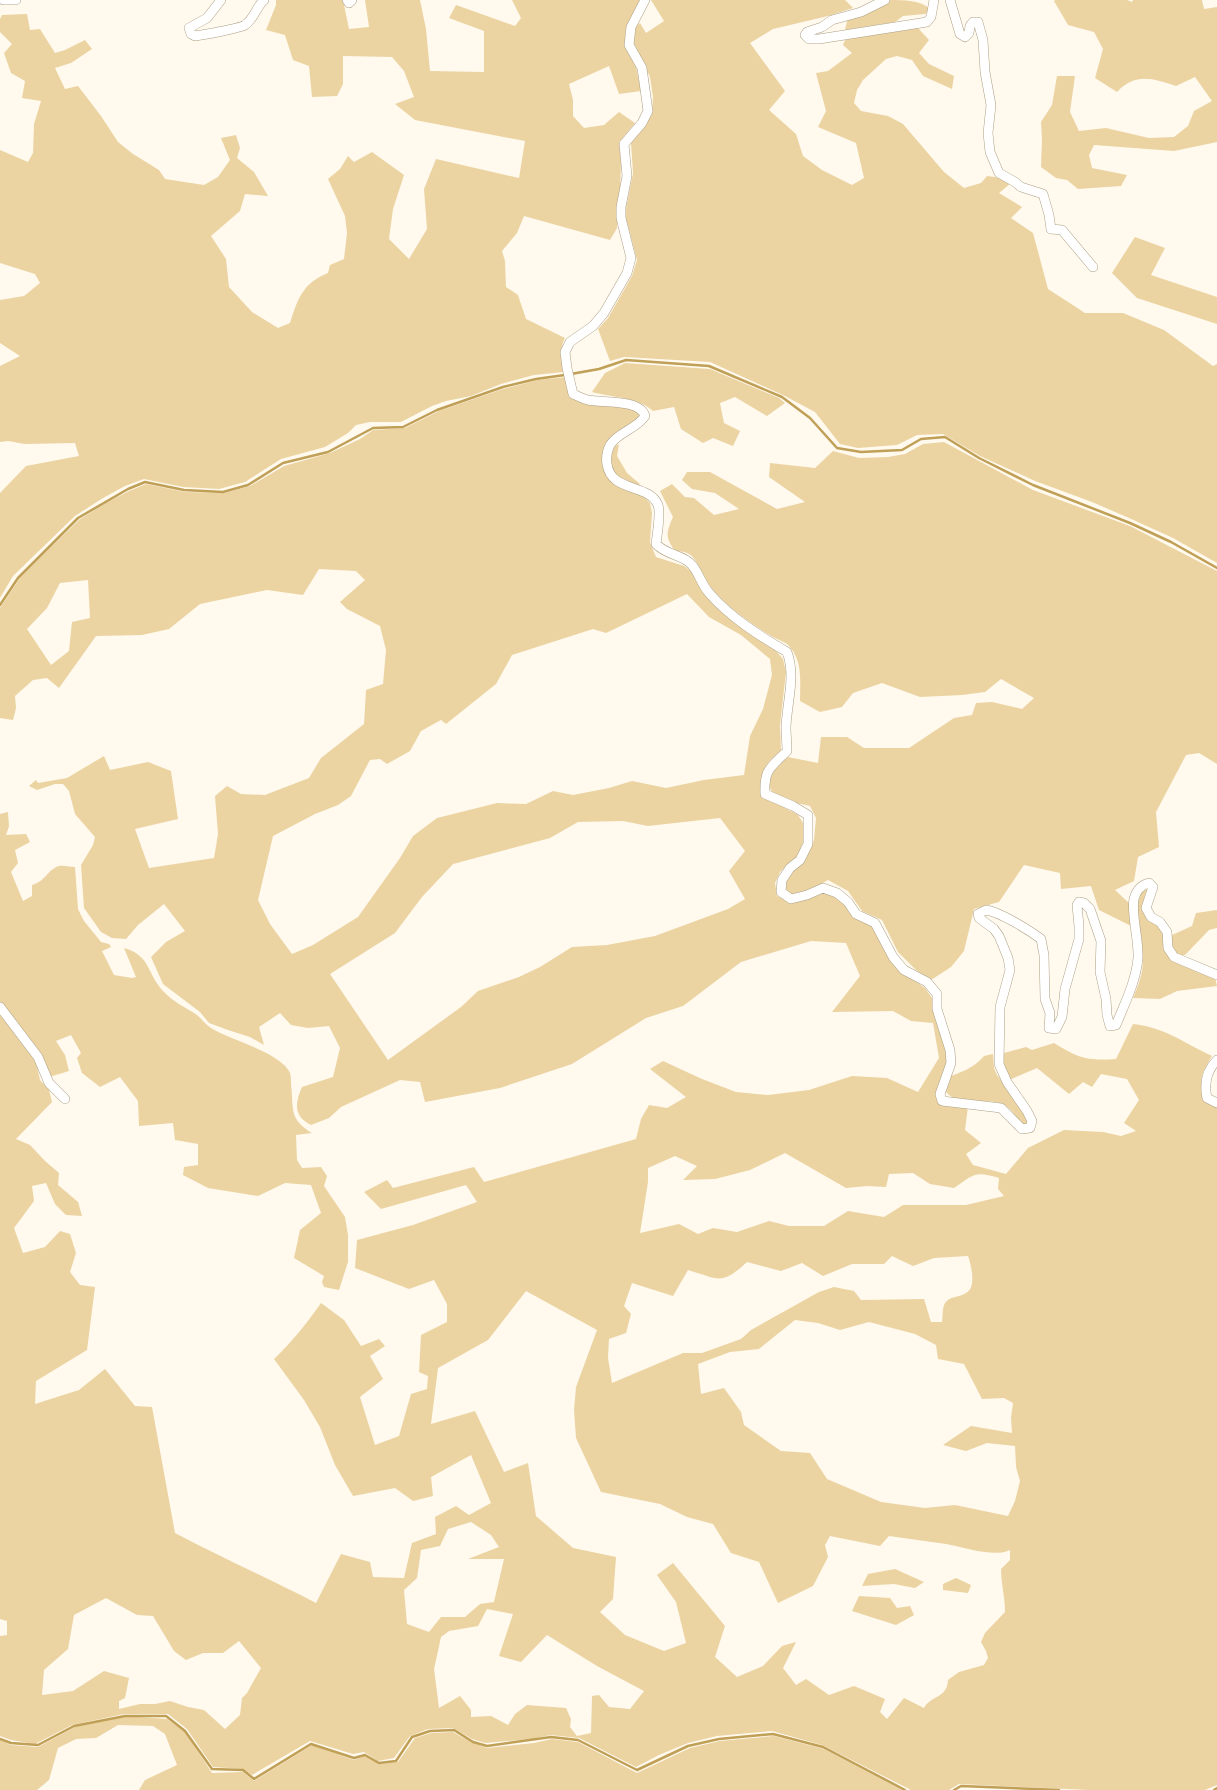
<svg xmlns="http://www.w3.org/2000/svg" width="1217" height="1790" font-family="'Libre Baskerville',serif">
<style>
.green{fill:#ecd4a2;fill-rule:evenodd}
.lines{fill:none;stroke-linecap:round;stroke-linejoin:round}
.stream{stroke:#c09f56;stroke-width:2.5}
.minor-casing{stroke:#ac9f84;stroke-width:10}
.minor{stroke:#fff;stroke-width:9}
</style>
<rect width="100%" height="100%" fill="#fff9ee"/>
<!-- green -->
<g class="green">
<path d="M276 0H343L349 29 369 27 365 0H420L426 29 430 71 484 72V31L449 18 456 5 515 26 521 18 512 0H643L627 25 625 35V45L636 67 641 91 619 94 609 66 569 84 573 100V116L584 128 604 125 619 112 635 123 619 142 621 163 620 192 617 205V228L610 240 524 216 517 233 502 251 505 261 506 287 518 295 526 319 565 338C559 349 562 359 564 372L534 375 501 384 471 396 446 401 432 406 401 422H370L356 425 348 433 325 447 281 459 245 482 219 489 183 487 144 479 125 486 103 498 75 516 13 576 0 598V493L26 466 79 456 75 443 25 444 8 441 0 442V366L20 356 0 343V300L24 296 40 283 35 274 0 263V150L28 162 33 153 34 124 41 101 22 98 25 81 11 73 4 53 12 44 0 32V19L2 15 27 14 30 30 40 29 55 53 65 50 85 40 92 49 71 63 55 68 65 89 78 86 101 116 118 142 133 154 159 170 165 179 204 185 218 177 230 160 221 138 236 135 240 148 237 158 254 172 268 196 245 194 240 211 211 236 226 259 229 287 252 312 278 328 290 323C298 298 303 283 328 273L330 265 344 259 347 233 345 216 328 179 340 169 348 156 354 162 372 152 404 175 393 209 389 239 409 259 427 229 424 189 436 159 519 178 525 141 415 120 395 104 414 97 404 71 392 57 343 56V84L337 96 312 97 309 66 293 60 285 35 266 30 276 5Z"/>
<path d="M651 0H845L853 8 828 16 773 29 750 43 785 91 769 110 796 134 803 156 822 170 852 185 864 178 856 143 818 127 826 111 816 73 828 71 852 53 843 45 845 40 882 31 918 28 929 40 919 53 929 64 954 76 952 89 923 76 912 60 897 56 886 59 863 80 857 90 854 103 861 111 888 116 903 124 944 172 964 188 981 183 987 176 1002 178 1011 183 999 193 1022 207 1011 218 1033 233 1048 289 1085 313H1123L1164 330 1213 366 1217 364V563L1173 538 1129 518 1092 502 1035 481 980 456 943 434 917 435 897 445 858 448 840 444 815 412 785 396 710 362 624 357 610 361 598 329 608 318 632 276 637 260 625 214 633 173 631 143 652 115 653 97 650 77 632 39 633 29 640 23 646 33 664 21Z"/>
<path d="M890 0C905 0 920 0 930 9L925 14 903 16 895 22 845 30 848 17 887 3Z"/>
<path d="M1055 0H1127L1132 2 1133 0H1202L1204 9 1217 7V142L1174 151 1094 145 1089 155 1092 168 1127 175 1121 186 1078 189 1067 180 1056 178 1041 167 1042 139 1041 122 1052 105 1057 76H1075L1070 112 1079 131 1106 128 1149 138 1174 137 1188 126 1194 111 1212 101 1195 77 1176 86C1153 79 1136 72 1117 92L1095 78 1103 49 1094 32 1068 25 1054 1Z"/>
<path d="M1135 237 1165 248 1151 275 1217 297V324L1137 298 1112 273Z"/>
<path d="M625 363 710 369 779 398 785 403 767 416 735 397 720 403 724 423 740 431 733 446 713 438 703 443 681 429 674 407 653 411C640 398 610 397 592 392L605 373Z"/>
<path d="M566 377 572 397 627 406 640 411 642 418 611 439 607 475 643 496 650 503 652 513 650 542 656 557 684 566 691 571 706 596 772 646 783 659 786 672 780 725 781 751C762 766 759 772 764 796L798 815 803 823V842L798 855 780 872 775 883 777 896C792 904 809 898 825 893L840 900 855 917 872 926 900 971 925 988 932 998 948 1059 936 1094 941 1105 951 1107 968 1106 965 1130 981 1143 966 1154 973 1165 1006 1174 1028 1148 1064 1130 1103 1132 1121 1136 1136 1131 1124 1123 1139 1100 1127 1079 1101 1074 1092 1087 1083 1082 1069 1094 1037 1068 1009 1080 1004 1070V1053L1026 1047 1032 1050 1054 1043C1078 1058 1087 1061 1116 1059L1133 1024C1164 1027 1184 1043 1212 1056 1201 1074 1197 1083 1206 1103L1217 1107V1785L1205 1790H1089L959 1784 949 1790H911L822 1745 772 1731 717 1736 688 1743 659 1755 636 1767 579 1738 551 1735 531 1739 485 1743 472 1739 453 1728 428 1729 410 1736 394 1758 378 1761 364 1752 353 1754 310 1741 252 1775 243 1769 213 1767 187 1729 168 1714H124L72 1725 35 1744 11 1740 0 1736V1636L7 1635V1621L0 1619V1013L36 1062 40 1080 49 1090 52 1102 16 1139 30 1145 45 1161 59 1173 58 1185 78 1202 82 1216 66 1215 55 1204 46 1183 32 1186 34 1201 14 1228 23 1253 45 1247 60 1231 70 1234 76 1253 70 1272 80 1285 95 1287 87 1350 36 1381 35 1404 79 1390 105 1369 135 1406 152 1407 175 1533C222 1558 270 1579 316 1603L341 1554 370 1562 373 1577 404 1578 412 1543 436 1534 435 1517 456 1506 469 1515 491 1503 471 1455 431 1477 433 1496 413 1501 395 1488 353 1496 335 1465 320 1427 304 1400 274 1359C292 1342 307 1323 321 1303L344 1320 361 1346 379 1339 385 1346 370 1356 383 1379 360 1397 375 1445 399 1436 411 1394 427 1389 428 1376 419 1372 421 1335 447 1322V1304L434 1280 409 1289 355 1268 357 1240 413 1225 477 1202 466 1185 381 1209 364 1192 387 1180 393 1188 474 1167 484 1182 636 1139 641 1119 649 1105 667 1108 686 1097 650 1069 663 1061 702 1079 736 1092 768 1095 809 1090 852 1076 887 1078 918 1092 939 1058 933 1023 911 1021 893 1011 832 1012 860 976 846 943 811 941 741 962 683 1006 646 1018 572 1064 500 1088 425 1102 420 1082 400 1080 341 1107 329 1118 311 1125C293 1116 295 1103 302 1087L333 1077 340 1048 329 1026 308 1028 291 1025 280 1013 259 1027 264 1045 250 1037 228 1030 209 1023 200 1012 163 984 151 957 166 942 185 931 164 904 138 925 126 939 112 938 101 932 84 908 81 865 93 845 95 837 75 814 69 791 63 784H55L37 790 29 786 36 780 38 783 67 778 104 756 110 770 148 762 171 771 178 819 135 829 149 868 214 858 218 834 215 796 227 786 241 794 265 795 309 778 321 758 364 724 366 690 383 684 386 650 380 626 347 609 340 602 365 580 356 571 319 569 303 595 267 590 200 604 169 629 142 635 96 636 59 688 47 678 33 680 15 696 16 708 13 720 0 718V608L20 578 47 551 80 519 108 502 129 491 146 484 185 492 225 493 250 486 284 466 330 453 360 439 373 430 405 428 439 411 503 389 538 380ZM88 580 90 618 72 622 69 651 51 665 27 629 47 608 60 583ZM687 594 709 617 741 635 770 659 772 675 763 709 750 736 744 775 704 780 666 788 632 781 609 788 573 795 553 791 526 804 497 803 437 818 413 836 400 858 358 917 313 945 292 954 270 924 258 900 273 836 315 814 338 805 351 796 370 760 380 759 387 764 410 751 421 731 441 720 446 724 496 684 512 655 593 629 606 633ZM720 818 745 851 729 871 745 899 728 909 655 936 607 945 572 947 540 967 519 977 478 991 461 1007 388 1060 330 974 395 933 422 897 453 864 550 838 578 822 623 821 648 826ZM785 1153 846 1188 867 1186 886 1187 889 1174 913 1173 930 1184 954 1188C975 1174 974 1171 999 1178L998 1189 1004 1196 966 1205H903L884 1217 848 1211 824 1226H789L769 1221 737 1232 713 1228 698 1234 679 1224 640 1233 648 1182V1168L675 1156 697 1166 683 1180 715 1179 750 1170ZM892 1256 913 1266 934 1258 968 1256C971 1265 977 1287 966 1293 959 1298 951 1295 945 1303 942 1308 943 1316 942 1322H931L924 1299 861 1300 854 1291 834 1287 819 1292 751 1330 741 1339 702 1353H683L612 1383 608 1358 609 1339 626 1333 631 1314 624 1306 632 1283 673 1296 688 1270C719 1279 721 1286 747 1262L781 1271 802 1263 823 1276 852 1264H884ZM526 1291 597 1330 576 1387 574 1410 576 1438 601 1492 660 1504 687 1517 713 1524 731 1553 759 1562 778 1603 813 1586 828 1557 825 1545 830 1536 880 1546 889 1536C908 1539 927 1541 946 1544 963 1547 995 1558 1010 1550V1560L1001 1569C1001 1583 1005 1597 1005 1612L985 1633 981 1642 986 1651 988 1658 984 1665 959 1672 948 1680C947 1699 931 1695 924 1708L904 1698 887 1719 880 1712 885 1699 854 1686 829 1695 806 1679 796 1685 783 1668 796 1642 782 1646 763 1666 737 1677 715 1657 725 1626 673 1563 657 1575 676 1602 686 1643 664 1651 625 1635 600 1612 613 1599 616 1557 573 1548 536 1516 528 1463 504 1472 475 1411 431 1424 438 1368 488 1340ZM795 1320 818 1323 840 1330 869 1322 915 1334 936 1345 938 1359 964 1364 982 1399 1004 1398 1013 1403 1011 1418 1012 1433 971 1426 943 1445 966 1451 987 1443 1015 1446 1016 1467 1020 1481 1015 1501 1008 1516 955 1505 925 1508 881 1502 827 1479 810 1453 781 1451 744 1425 741 1412 724 1388 701 1394 698 1364 730 1352 759 1349ZM471 1522 491 1535 499 1547 468 1559H504L494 1602 480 1604 465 1617H441L429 1632 407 1624 404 1590 417 1578 421 1550 440 1546 448 1529ZM106 1598 137 1615 153 1616 174 1651 186 1660 203 1653H223L239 1641 261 1668 247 1693 242 1698 240 1715 225 1729 204 1710 188 1707 170 1701 155 1704H140L119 1709V1701L125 1698 129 1678 104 1671 73 1691 42 1695 44 1670 68 1649 74 1615ZM487 1609 513 1614 499 1656 521 1662 547 1635 597 1666 644 1691 630 1709 609 1707 599 1695 592 1696 591 1733 577 1736 570 1727 571 1719 566 1708 527 1705 515 1714 508 1725 491 1716 471 1717V1710L460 1696 439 1708 434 1669 441 1637 449 1631 478 1626Z"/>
<path d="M944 442 1033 490 1130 526 1217 571V764L1199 753 1186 755 1156 812 1159 847 1138 857 1134 881 1115 890 1130 904 1133 927 1099 910 1091 886 1061 889 1060 873 1024 865 999 902 974 909 964 951 951 967 931 980 916 970 898 952 882 920 862 911 848 891 828 880 805 893 793 896 785 889 786 878 807 856 814 840 816 818 810 806C799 803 784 802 776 795 759 783 778 766 788 757L818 763 821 737H847L864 748H909L954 718 972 715 976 703 992 702 1022 709 1034 698 1001 679 985 692 962 695 920 697 882 683 853 693 842 707 820 712 800 701C800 682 803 661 789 646 786 642 778 640 773 637 750 623 717 601 704 577 696 562 695 551 675 551 665 537 666 533 673 517L660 491 672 484 685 497 694 498 714 515 739 509 715 493 692 489 682 480 687 472H710L777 509 805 502 769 477 770 463 815 468 833 451 859 458 888 457 905 454 923 444Z"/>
<path d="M619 444 617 456 627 473 640 484 637 487 627 484 611 471 610 449Z"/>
<path d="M8 812 9 826 6 835 26 834 30 842 15 850 18 863 11 872 23 901 32 896V885C46 881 47 870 59 866 64 865 70 867 75 867L78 909 84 921 101 942 109 944 111 947 102 951 114 975 132 978 136 977 124 948C151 956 146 972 163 991 173 1002 185 1007 197 1015 202 1019 206 1025 211 1028 229 1040 281 1052 290 1073 291 1076 291 1081 291 1084 294 1108 288 1119 312 1133L296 1135 297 1160 302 1168 321 1167 327 1176 324 1186 345 1217 348 1235V1262L339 1290 324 1287 322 1282 324 1276 294 1258 300 1230 321 1213 311 1185 285 1183 258 1196 208 1188 183 1175 184 1167 198 1165V1144L175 1140 173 1123 139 1126 138 1101 120 1077 100 1087 82 1073 77 1058 81 1053 71 1035 56 1041 65 1055 69 1071 49 1077 0 1003V814Z"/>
<path d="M1149 887C1134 913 1155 912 1164 932 1166 937 1165 944 1165 949L1215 978 1217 986 1177 991 1160 999 1133 998C1138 986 1143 974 1143 960 1143 944 1131 907 1139 894 1141 890 1145 889 1149 887Z"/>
<path d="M1217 910V928L1209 930 1185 955H1175L1172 946V935L1192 926 1196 913Z"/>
<path d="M993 1054 994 1068 997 1075 1026 1113 1029 1126 1024 1127C1018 1120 1013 1110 1006 1106 988 1095 960 1109 946 1092L951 1076C964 1071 975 1067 984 1056Z"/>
<path d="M895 1569 924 1582 915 1588 894 1584 862 1586 868 1574Z"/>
<path d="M956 1578 971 1585 968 1593 943 1590V1584Z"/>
<path d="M859 1596 890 1598 897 1608 910 1606 914 1615 896 1625 852 1611Z"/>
<path d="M125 1716 167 1719 185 1732 212 1773 243 1772 254 1781 312 1745 354 1760 365 1756 381 1764 398 1762 415 1738 431 1733 453 1732 473 1743 487 1748 534 1743 552 1739 578 1742 637 1773 690 1748 720 1741 774 1736 824 1749 902 1790H139L145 1780 177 1765 165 1734 153 1726 118 1725 96 1738 76 1739 58 1748 49 1780 37 1790H0V1740L11 1745 38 1747 75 1727Z"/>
</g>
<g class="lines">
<!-- stream -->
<g class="stream">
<path d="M571 374 599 369 626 360 709 366 782 397 810 418 837 448 861 452 902 450 921 439 945 437 979 458 1033 485 1130 523 1171 542 1217 568"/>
<path d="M0 605 18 578 78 518 128 489 145 482 184 490 223 492 248 485 283 463 328 452 373 428 403 427 437 410 503 387 536 379 565 375"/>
<path d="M0 1739 11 1743 38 1745 74 1726 125 1716H166L185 1731 212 1769 243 1770 254 1779 311 1744 354 1758 365 1755 379 1763 396 1761 412 1737 430 1731 454 1730 473 1742 487 1746 551 1737 578 1740 637 1770 688 1746 719 1739 773 1734 823 1747 905 1790"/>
<path d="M954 1790 961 1786 1059 1790"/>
<path d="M1214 1790 1217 1788"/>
</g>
<defs>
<g id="minor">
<path d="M3 0H16"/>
<path d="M221 0 207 18 189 28 191 34 195 36C203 35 241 28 245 25 255 18 256 7 264 0"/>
<path d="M347 0 349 3 352 0"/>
<path d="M645 0 631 27 629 45 642 68 648 111 642 123 624 144 627 176 621 207V218L631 258 627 273 604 313 593 326 570 342 565 352 567 368 573 394C578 396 583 399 588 400 603 403 640 399 645 416 637 429 618 432 610 445 607 451 606 458 607 464 611 493 649 483 658 505 661 513 657 535 656 544 667 556 683 554 692 565 699 573 702 586 710 594 731 618 760 636 787 652 796 676 787 702 786 727 786 735 787 743 787 751 770 768 764 769 765 794L793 806 808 815V844L800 860 790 868 782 880 781 892 791 899 807 895 823 888 837 893 848 902 856 914 875 923 893 957 904 970 927 982 937 994V1009L950 1050 951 1063 940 1094 942 1101 1001 1108 1022 1129 1030 1128 1032 1121 1027 1111 1007 1082 999 1064 1000 1007 1010 970 1008 958 999 936 994 929 979 918 978 914 986 910C1000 912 1029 930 1041 939L1044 955 1045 999 1050 1013 1049 1028 1056 1029 1062 1017 1065 989 1079 939V926L1077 905 1079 902 1084 903 1090 909 1101 941 1100 972 1106 999 1107 1015 1110 1026 1116 1025C1125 1003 1136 981 1138 958 1139 940 1131 914 1134 899 1136 891 1141 885 1149 883L1153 887 1146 908 1151 917 1160 922 1167 932 1168 948 1174 957 1217 975"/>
<path d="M885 0 861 12 832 20 822 27 807 32 805 35 809 39H819L927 22 931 17 934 0"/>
<path d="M950 0 960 34 965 37 969 33 970 26 973 22H978L983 40 985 72 991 105 988 133 990 152 999 173 1015 182 1021 187 1043 194 1049 215 1051 229 1062 230 1093 267"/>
<path d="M0 1007 38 1057 49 1083 65 1099"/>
<path d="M1217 1060C1206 1071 1204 1084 1207 1098L1217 1103"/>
</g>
</defs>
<!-- minor casing -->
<use href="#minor" class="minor-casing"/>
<!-- minor -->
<use href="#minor" class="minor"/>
</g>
</svg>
